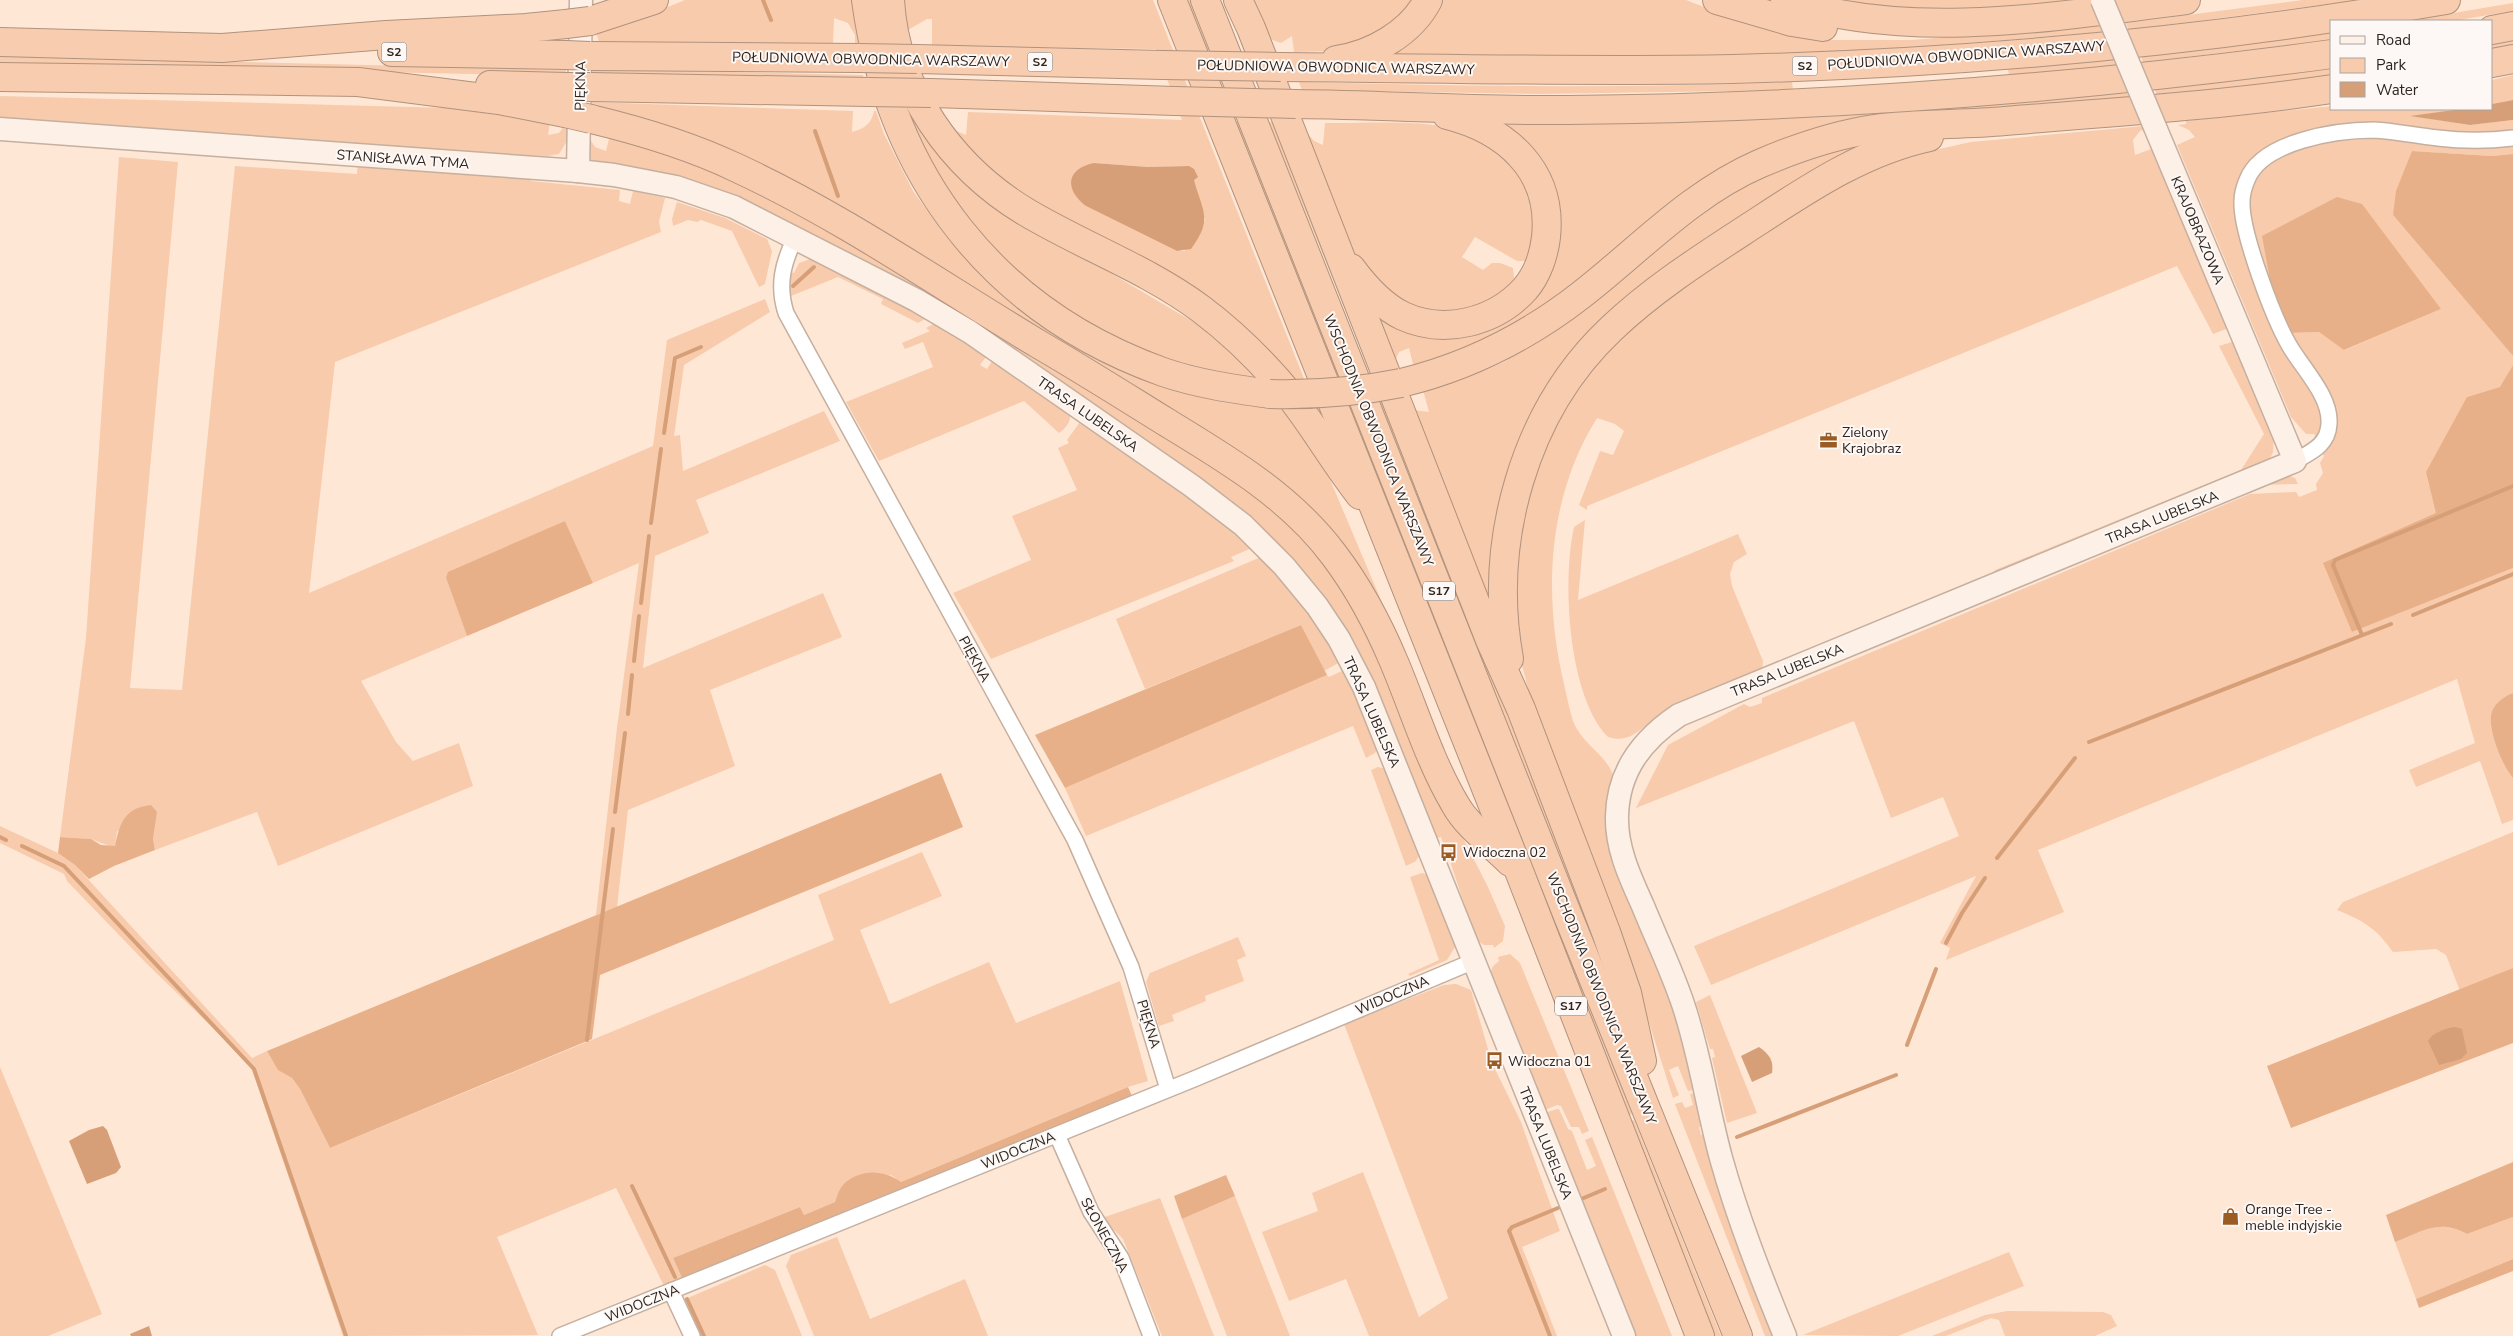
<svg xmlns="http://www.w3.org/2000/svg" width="2513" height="1336" font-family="'Nunito Sans',sans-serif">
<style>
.green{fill:#f7cbac;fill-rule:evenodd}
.forest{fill:#e8b088}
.water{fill:#d69f77}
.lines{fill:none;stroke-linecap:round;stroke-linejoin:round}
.stream{stroke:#d69f77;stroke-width:4}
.street-casing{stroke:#c5af9f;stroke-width:18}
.secondary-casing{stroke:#c5af9f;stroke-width:25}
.highway-casing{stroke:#b1927d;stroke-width:30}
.street{stroke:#fff;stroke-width:15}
.secondary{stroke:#fdf0e7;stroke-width:22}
.highway{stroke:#f7ccaf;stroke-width:28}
.secondary-bridge-casing{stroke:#c5af9f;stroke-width:25;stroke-linecap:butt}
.highway-bridge-casing{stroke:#b1927d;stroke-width:30;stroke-linecap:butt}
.secondary-bridge{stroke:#fdf0e7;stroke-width:22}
.highway-bridge{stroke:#f7ccaf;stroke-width:28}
.labels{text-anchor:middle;stroke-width:4;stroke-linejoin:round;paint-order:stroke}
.shield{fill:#fdf8f5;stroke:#6c645f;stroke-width:1}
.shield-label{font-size:12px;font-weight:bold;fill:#2e251f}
.street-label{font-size:14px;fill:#2e251f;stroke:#fdf8f5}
.poi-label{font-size:14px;fill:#2e251f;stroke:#fdf8f5;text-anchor:start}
</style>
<rect width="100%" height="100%" fill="#ffe7d6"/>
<!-- green -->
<g class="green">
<path d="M685 0H854L861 44H855V35L848 23 834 18 833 43 599 42 595 29 623 25Z"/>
<path d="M899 0H1153L1307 386 1292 385 1020 197 965 149 956 131 966 135 968 112 1182 120 1156 49 932 46V19H927L906 31ZM1094 163 1148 167 1189 166 1205 220 1185 251H1177L1086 206Z"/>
<path d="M1184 0H1193L1213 50H1204Z"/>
<path d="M1252 0H1419L1404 21 1336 51 1294 52 1292 36 1281 43 1270 39 1306 132 1314 141 1323 145 1325 123C1375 124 1447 116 1491 142 1503 149 1525 179 1535 190L1533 256 1524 261H1517L1475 237 1462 257 1483 270 1492 263H1500L1513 268 1515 286 1469 314 1405 308 1355 258Z"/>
<path d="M1442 0H1686L1735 19 1800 36 1828 40H1912L2102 25 2105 32 1880 50 1699 58 1379 57C1406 47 1433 29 1442 0Z"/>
<path d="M1843 0H2093C2010 7 1925 19 1843 0Z"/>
<path d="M2303 0H2360L2129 30 2126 23Z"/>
<path d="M2513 3V11L2506 12 2453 21H2406Z"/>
<path d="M2332 32V40H2330L2143 62 2141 56Z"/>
<path d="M2513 39V47L2492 51V43Z"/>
<path d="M0 56 566 70V76L0 64Z"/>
<path d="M2116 59 2119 66 2009 76 2008 69Z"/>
<path d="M2332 68V79L2158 97 2155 90Z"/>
<path d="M590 69 863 75 865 82 590 76Z"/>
<path d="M2513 75V100L2492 104V80Z"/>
<path d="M1299 82C1463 86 1627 89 1792 82L1793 90 1540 94 1302 90Z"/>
<path d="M2130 93 2134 100 1934 115 1933 108Z"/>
<path d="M0 96 448 108 550 122 548 135 559 133 567 122V141L559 154 548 156 519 155 518 161 0 123Z"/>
<path d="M590 102 853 111 852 132C864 129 872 123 874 111H876L884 134 913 191 948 239 987 279 1025 312 1059 335 1286 407 1326 470 1397 638 1333 545 954 285 590 113Z"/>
<path d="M2332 106V109H2461L2413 116 2470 125 2513 120V132L2294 136C2259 145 2236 167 2235 205L2322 415V429L2317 439 2314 434H2306L2291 417 2177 145 2195 137 2189 130 2178 125 2186 124V121Z"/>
<path d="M1902 111V118L1824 132 1543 314 1415 372 1409 348 1399 352 1394 364 1359 288 1384 312 1506 314 1555 212 1482 122 1724 119Z"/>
<path d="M903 113 917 114 931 140 955 173 984 201 1027 229 1085 258 1197 324 1256 375V385L1163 363 1079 321 1017 273 953 204Z"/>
<path d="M1233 122H1242L1346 384H1338Z"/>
<path d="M1269 122 1279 123 1381 380 1374 381Z"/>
<path d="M2144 126 2146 128 2140 131 2133 140 2135 155 2154 148 2229 328 2213 334 2177 266 1587 506V510L1579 505 1600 451 1613 455 1624 431 1615 424 1597 418C1547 498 1543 595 1564 684 1567 696 1569 709 1573 721 1582 745 1608 755 1614 778 1631 842 1643 907 1661 969 1673 1009 1686 1049 1699 1089L1688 1091 1678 1066 1669 1070 1679 1095 1673 1098 1622 938 1534 711 1519 654 1513 590 1523 505 1554 425 1598 358 1658 304 1826 191 1885 161 1971 142Z"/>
<path d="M621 133 813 215 1286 513 1353 593 1443 799 1488 887 1505 926 1503 941 1494 948 1493 945H1484L1476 940 1448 855 1452 854 1449 847 1445 848 1441 837 1437 838 1423 820 1281 550 832 250 592 161 586 151 589 138 595 147 606 151 610 135Z"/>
<path d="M2383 138 2461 148 2513 146V154L2492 156 2412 151 2393 215 2513 356V365L2501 387 2467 397 2437 513 2352 632 2513 568V693C2506 695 2495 703 2492 711 2486 727 2502 766 2513 778V820L2502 824 2480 761 2416 787 2409 770 2475 743 2457 679 2038 850 2064 912 1946 960 1950 948 1940 943 1976 876 1711 985 1694 946 1959 836 1943 797 1891 818 1854 721 1636 808 1668 745 1744 704 1750 707 1762 703V698L2250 494 2296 492 2299 497 2317 490 2316 484 2323 473 2320 463 2324 456 2322 453 2334 434 2289 333 2319 332 2345 350 2441 309 2273 296C2263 267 2251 238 2248 207 2244 145 2339 139 2383 138Z"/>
<path d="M1862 144 1865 149 1554 384 1493 628 1413 410 1429 412 1423 390 1466 378 1502 363 1544 339 1708 206 1756 180 1810 157Z"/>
<path d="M119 157 178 162 130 688 182 690 235 166 357 174 358 162 531 176V181L620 190 619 201 630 204 633 191 665 198 659 222 661 232 335 362 309 593 653 446 667 340 765 299 770 312 684 365 674 436 680 435 683 471 824 411 840 441 696 500 709 533 655 556 643 668 823 593 842 637 710 690 735 766 628 810 617 907 596 915 617 728 639 563 593 583 565 521 446 578 467 636 361 681 396 742 413 761 459 743 473 786 278 866 257 812 155 850 153 838 117 831 115 846 112 847 91 839 60 837 86 638Z"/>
<path d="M677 202 725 218 767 239 772 251 765 284 759 287 732 231 701 220 697 222 688 220 673 226 672 219Z"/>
<path d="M810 259 816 261 927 318 918 323 881 304 883 299 838 277 791 296 788 290 791 272 794 273 799 263Z"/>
<path d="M935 323 986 357 980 365 987 369 992 361 1070 415C1071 422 1065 429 1059 433L1024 401 879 461 846 402 933 367 923 342 905 349 902 343 930 331 926 328Z"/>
<path d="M2235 341 2274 435 2273 452 2269 461 1994 579 1995 570 2241 470 2264 434 2219 346Z"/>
<path d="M1388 401 1479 629 1620 1009 1380 402Z"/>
<path d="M1352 405 1600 1030 1632 1114 1626 1117 1345 406Z"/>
<path d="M1080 422 1219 515 1252 548 1231 557 1234 561 991 659 953 593 1031 560 1012 516 1077 490 1058 448 1069 443 1067 440Z"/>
<path d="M2287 475 2295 478 2298 484 2255 485Z"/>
<path d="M1585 520 1578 600 1738 534 1747 554 1734 562 1730 574 1732 586 1763 661 1762 671 1647 728 1645 726C1633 736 1624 742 1608 737 1568 696 1562 581 1574 527Z"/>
<path d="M1261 557C1291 590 1319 623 1340 662L1324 671 1301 625 1145 689 1116 619Z"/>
<path d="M1344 670 1378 748 1375 753 1366 758 1353 726 1086 836 1065 788 1327 675 1329 677Z"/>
<path d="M1378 767 1386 769 1420 854 1416 861 1406 866 1371 770Z"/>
<path d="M0 826 58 853 75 865 252 1058 267 1051 278 1069 292 1078 300 1089 330 1148 834 940 818 895 922 852 942 896 860 930 890 1004 989 962 1016 1023 1120 981 1148 1081 1128 1087 901 1182 891 1175 843 1185 835 1202 804 1215 800 1207 673 1258 682 1278 664 1286 616 1188 497 1237 538 1335 343 1336 252 1070 246 1060 146 963 67 881 64 874 0 843Z"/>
<path d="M2513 832V968L2460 991 2446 955 2436 949 2393 952C2376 928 2364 921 2337 910L2343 902Z"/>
<path d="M1422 873 1428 875 1455 947 1447 960 1410 976 1408 974 1439 960 1410 877Z"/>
<path d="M1238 937 1246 956 1237 960 1244 981 1205 996 1206 1001 1172 1015 1174 1021 1159 1026 1146 982 1150 973Z"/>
<path d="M1510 954 1520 963 1589 1131 1582 1134 1579 1127H1571L1561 1106 1557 1105 1545 1110 1490 974 1493 966 1499 961 1498 957Z"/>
<path d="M1456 984 1471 990 1492 1063 1521 1122 1560 1231 1522 1247 1557 1336H1369L1346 1279 1289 1301 1262 1232 1318 1211 1312 1193 1363 1172 1419 1317 1448 1298 1344 1024 1444 985Z"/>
<path d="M1710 995 1757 1113 1727 1123 1712 1058 1715 1057 1713 1049H1710L1696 1002Z"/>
<path d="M0 1067 102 1314 48 1336H0Z"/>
<path d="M1696 1093 1703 1126 1699 1127 1701 1135 1705 1134 1778 1336H1765L1675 1104 1682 1102 1685 1108 1693 1105 1690 1094Z"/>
<path d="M1557 1109H1559L1568 1129 1572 1131 1587 1170 1596 1166 1585 1140 1592 1137 1672 1336H1631L1541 1114Z"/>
<path d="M1634 1120 1721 1336H1712L1628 1123Z"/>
<path d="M1235 1196 1290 1336H1227L1182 1219Z"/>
<path d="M1160 1198 1214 1336H1162L1123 1239 1102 1218Z"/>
<path d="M2513 1217V1259L2416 1299 2395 1242C2422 1232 2439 1218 2467 1234Z"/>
<path d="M837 1237 870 1319 965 1279 988 1336H814L786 1266 791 1255Z"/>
<path d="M2009 1252 2024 1286 1898 1336 1803 1335Z"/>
<path d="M765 1265 775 1270 802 1336H698L683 1300Z"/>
<path d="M2008 1311 2103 1312 2111 1315 2117 1326 2095 1336H2005L1999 1320 1991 1318 1946 1336H1932L1985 1315Z"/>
</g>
<!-- forest -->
<g class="forest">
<path d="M2412 151 2492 156 2513 154V356L2393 215 2396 191Z"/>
<path d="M2337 197 2362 204 2441 309 2344 350 2319 332 2289 333 2273 296 2262 236Z"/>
<path d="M2513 365V568L2352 632 2323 563 2436 513 2426 472 2467 397 2500 387Z"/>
<path d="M565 521 593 583 467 636 446 578 448 572Z"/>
<path d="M1301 625 1327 675 1065 788 1035 735Z"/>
<path d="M2513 693V778C2502 766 2486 727 2492 711 2495 703 2506 695 2513 693Z"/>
<path d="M941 773 963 827 600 975 592 1039 330 1148 300 1089 292 1078 278 1070 267 1051Z"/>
<path d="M151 805 157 812 153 838 155 850 114 866 89 879 75 865 58 853 60 837 91 839 101 845 115 846C120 822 125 808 151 805Z"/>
<path d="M2513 968V1043L2291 1128 2267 1066Z"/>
<path d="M1128 1087 1132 1096 682 1278 673 1258 800 1207 804 1215 835 1202C837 1197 839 1189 843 1185 860 1168 884 1170 901 1182Z"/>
<path d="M2513 1162V1217L2467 1234C2439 1218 2422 1232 2395 1242L2386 1215Z"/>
<path d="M1226 1175 1235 1196 1182 1219 1174 1196Z"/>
<path d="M2513 1259V1271L2419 1308 2416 1299Z"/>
</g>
<!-- water -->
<g class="water">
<path d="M2513 100V120L2470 125 2410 116 2461 109H2492V104Z"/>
<path d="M1094 163 1148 167 1189 166 1194 169 1198 177 1194 180C1203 213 1213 219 1191 249L1177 251 1086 206C1065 190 1065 169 1094 163Z"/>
<path d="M2455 1027 2462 1029 2467 1053 2461 1059 2439 1065 2428 1041C2432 1033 2446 1028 2455 1027Z"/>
<path d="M1759 1047C1769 1054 1774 1060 1772 1073L1752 1082 1741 1056Z"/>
<path d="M103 1126 107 1130 121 1167 116 1173 87 1184 69 1141 89 1130Z"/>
<path d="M149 1326 152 1336H131L130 1334Z"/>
</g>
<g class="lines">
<!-- stream -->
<g class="stream">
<path d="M763 0 771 20"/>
<path d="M815 131 838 196"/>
<path d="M793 286 814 267"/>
<path d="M664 433 675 358 701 347"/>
<path d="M651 523 661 449"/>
<path d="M641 603 649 536"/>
<path d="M2413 615 2513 574"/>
<path d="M2362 635 2333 565 2335 560 2513 486"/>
<path d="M634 661 639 616"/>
<path d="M628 714 632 675"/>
<path d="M2089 742 2391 624"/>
<path d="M615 812 625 733"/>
<path d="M0 837 6 840"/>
<path d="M22 846 64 866 254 1069 346 1336"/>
<path d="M1997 858 2075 758"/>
<path d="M1946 943 1962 913 1985 878"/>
<path d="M587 1040 613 829"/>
<path d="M1907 1045 1936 969"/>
<path d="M1737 1137 1896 1075"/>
<path d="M632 1186 675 1277"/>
<path d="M1579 1200 1605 1189"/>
<path d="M687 1299 704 1336"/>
<path d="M1550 1336 1509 1231 1512 1227 1558 1208"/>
</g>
<defs>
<g id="street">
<path d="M795 238C783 263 777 285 786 313L1075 840 1131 967 1168 1089"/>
<path d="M2295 461C2311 452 2328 445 2329 424 2331 396 2302 368 2289 345 2273 317 2241 232 2242 202 2242 195 2244 187 2247 180 2262 141 2337 130 2374 130 2395 131 2416 136 2438 138 2462 141 2488 141 2513 138"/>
<path d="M1057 1135 1091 1212 1121 1258 1151 1336"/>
<path d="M671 1291 692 1336"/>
<path d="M560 1336 1194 1079 1474 961"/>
</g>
<g id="secondary">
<path d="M0 129 578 171 614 175 676 187 734 207 916 300 970 332 1192 486 1243 525 1284 566 1317 606 1339 639 1364 687 1624 1336"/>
<path d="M578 171 581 0"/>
<path d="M1785 1336C1761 1277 1738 1219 1721 1158 1707 1107 1700 1054 1683 1004 1672 971 1656 938 1643 906 1630 877 1616 848 1617 816 1618 770 1643 739 1679 715L2295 461 2155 127"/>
</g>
<g id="highway">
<path d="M866 0C890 177 993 311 1163 372 1198 384 1234 389 1270 394"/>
<path d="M890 0C895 88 951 167 1026 212 1083 246 1147 269 1201 309 1229 330 1255 355 1278 381 1309 417 1331 458 1360 495"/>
<path d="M1172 0 1519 871 1700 1336"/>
<path d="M1205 0 1568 916 1738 1336"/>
<path d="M1238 0 1251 28 1490 640 1521 709 1606 932 1627 993 1642 1061"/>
<path d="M1717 0 1792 22 1823 27"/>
<path d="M1785 0C1908 42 2059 16 2186 0"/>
<path d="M590 21 654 0"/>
<path d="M2492 30 2513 26"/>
<path d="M0 42 222 48 386 35 526 28 566 24"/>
<path d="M392 52 566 55"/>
<path d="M590 56 859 58"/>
<path d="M917 59 1163 65"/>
<path d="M1336 60C1372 55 1411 33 1428 0"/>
<path d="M2492 63 2513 59"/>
<path d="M1281 67C1431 68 1582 72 1733 69 1972 63 2211 41 2446 0"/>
<path d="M0 77 358 82 499 100 565 113"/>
<path d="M490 85 566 87"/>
<path d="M590 87 868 92"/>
<path d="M931 93 1175 101"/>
<path d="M1296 104C1386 105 1477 111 1567 110 1822 108 2078 88 2332 54"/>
<path d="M591 119C641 131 691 146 737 168 843 217 940 285 1040 345 1083 370 1124 396 1166 422 1227 459 1291 497 1334 555 1359 588 1378 624 1394 662 1414 709 1429 760 1455 804 1467 826 1492 844 1510 862"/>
<path d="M1351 268C1365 287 1382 306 1403 316 1445 335 1495 322 1525 289 1537 275 1544 255 1546 237 1553 171 1507 130 1447 115"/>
<path d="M1401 383C1467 367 1526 338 1581 295 1638 251 1690 194 1759 164 1796 148 1834 135 1874 129 1918 123 1962 125 2005 121 2114 112 2224 105 2332 89"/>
<path d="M1509 659C1488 543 1523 412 1611 329 1654 288 1705 256 1754 224 1809 188 1864 151 1929 137"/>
</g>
</defs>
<!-- street casing -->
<use href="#street" class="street-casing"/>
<!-- secondary casing -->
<use href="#secondary" class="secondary-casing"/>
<!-- highway casing -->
<use href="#highway" class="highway-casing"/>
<!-- street -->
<use href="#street" class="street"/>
<!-- secondary -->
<use href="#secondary" class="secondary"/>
<!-- highway -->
<use href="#highway" class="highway"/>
<defs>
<path id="secondary-bridge" d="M2102 0 2155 127"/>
<g id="highway-bridge">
<path d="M566 24 590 21"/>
<path d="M566 55 590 56"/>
<path d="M859 58 917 59"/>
<path d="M1163 65 1281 67"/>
<path d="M566 87H590"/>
<path d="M868 92 931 93"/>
<path d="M1175 101 1296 104"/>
<path d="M565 113 591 119"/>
<path d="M1270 394C1315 395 1357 392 1401 383"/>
</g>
</defs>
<!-- secondary-bridge casing -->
<use href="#secondary-bridge" class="secondary-bridge-casing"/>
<!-- highway-bridge casing -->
<use href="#highway-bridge" class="highway-bridge-casing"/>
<!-- secondary-bridge -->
<use href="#secondary-bridge" class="secondary-bridge"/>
<!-- highway-bridge -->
<use href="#highway-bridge" class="highway-bridge"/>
</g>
<!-- icons -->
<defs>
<symbol id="office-bare" viewBox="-9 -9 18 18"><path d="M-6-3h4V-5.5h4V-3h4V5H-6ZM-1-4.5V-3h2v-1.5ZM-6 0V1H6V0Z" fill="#9b5b25" stroke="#fdf8f5" stroke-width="2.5" paint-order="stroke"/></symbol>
<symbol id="bus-bare" viewBox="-9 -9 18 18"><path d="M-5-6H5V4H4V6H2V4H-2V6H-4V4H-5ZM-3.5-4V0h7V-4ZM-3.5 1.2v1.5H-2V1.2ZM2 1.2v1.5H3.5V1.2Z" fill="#9b5b25" stroke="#fdf8f5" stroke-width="2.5" paint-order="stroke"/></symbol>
<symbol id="shop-bare" viewBox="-9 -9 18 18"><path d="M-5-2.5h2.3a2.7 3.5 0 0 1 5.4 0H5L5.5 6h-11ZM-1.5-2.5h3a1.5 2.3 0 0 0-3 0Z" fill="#9b5b25" stroke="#fdf8f5" stroke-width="2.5" paint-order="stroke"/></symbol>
</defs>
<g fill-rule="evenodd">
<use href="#office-bare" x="1816" y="428" width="25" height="25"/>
<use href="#bus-bare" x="1436" y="840" width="25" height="25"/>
<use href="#bus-bare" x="1482" y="1048" width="25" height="25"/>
<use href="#shop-bare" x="2218" y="1204" width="25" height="25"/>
</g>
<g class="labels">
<!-- shield labels -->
<g class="shield">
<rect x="381.5" y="42.5" width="25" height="19" rx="4"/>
<rect x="1027.5" y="52.5" width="25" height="19" rx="4"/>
<rect x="1792.5" y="56.5" width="25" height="19" rx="4"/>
<rect x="1423" y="581.5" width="32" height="19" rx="4"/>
<rect x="1555" y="996.5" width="32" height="19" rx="4"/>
</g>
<g class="shield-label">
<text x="394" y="56">S2</text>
<text x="1040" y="66">S2</text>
<text x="1805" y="70">S2</text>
<text x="1439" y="595">S17</text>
<text x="1571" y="1010">S17</text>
</g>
<!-- street labels -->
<g class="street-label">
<text transform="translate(1966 55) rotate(-4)" y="5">POŁUDNIOWA OBWODNICA WARSZAWY</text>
<text transform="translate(871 59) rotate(1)" y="5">POŁUDNIOWA OBWODNICA WARSZAWY</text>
<text transform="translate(1336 67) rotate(1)" y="5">POŁUDNIOWA OBWODNICA WARSZAWY</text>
<text transform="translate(580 86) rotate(-89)" y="5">PIĘKNA</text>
<text transform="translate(403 159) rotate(4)" y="5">STANISŁAWA TYMA</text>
<text transform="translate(2198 230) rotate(67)" y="5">KRAJOBRAZOWA</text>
<text transform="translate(1088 414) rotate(35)" y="5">TRASA LUBELSKA</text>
<text transform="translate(1379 440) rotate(68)" y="5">WSCHODNIA OBWODNICA WARSZAWY</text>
<text transform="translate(2162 517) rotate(-22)" y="5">TRASA LUBELSKA</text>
<text transform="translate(975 659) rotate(61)" y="5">PIĘKNA</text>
<text transform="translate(1787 670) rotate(-22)" y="5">TRASA LUBELSKA</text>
<text transform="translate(1372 712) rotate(66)" y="5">TRASA LUBELSKA</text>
<text transform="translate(1392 995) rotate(-23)" y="5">WIDOCZNA</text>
<text transform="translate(1602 998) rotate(68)" y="5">WSCHODNIA OBWODNICA WARSZAWY</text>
<text transform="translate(1149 1024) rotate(73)" y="5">PIĘKNA</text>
<text transform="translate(1546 1143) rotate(68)" y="5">TRASA LUBELSKA</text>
<text transform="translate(1018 1150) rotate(-22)" y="5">WIDOCZNA</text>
<text transform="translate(1105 1235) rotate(61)" y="5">SŁONECZNA</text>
<text transform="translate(642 1303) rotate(-22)" y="5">WIDOCZNA</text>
</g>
<!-- poi labels -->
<g class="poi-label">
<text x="1842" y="437">Zielony<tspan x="1842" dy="16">Krajobraz</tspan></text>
<text x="1463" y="857">Widoczna 02</text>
<text x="1508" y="1066">Widoczna 01</text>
<text x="2245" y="1214">Orange Tree -<tspan x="2245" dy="16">meble indyjskie</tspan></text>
</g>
</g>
<!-- legend -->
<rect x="2330" y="20" width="162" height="90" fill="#fdf8f5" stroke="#aaa49f"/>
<rect x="2340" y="36" width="25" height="8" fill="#fdf0e7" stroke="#aaa49f"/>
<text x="2376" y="45" font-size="15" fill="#2e251f">Road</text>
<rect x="2340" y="58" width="25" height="15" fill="#f7cbac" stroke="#aaa49f"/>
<text x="2376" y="70" font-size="15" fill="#2e251f">Park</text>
<rect x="2340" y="82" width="25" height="15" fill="#d69f77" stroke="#aaa49f"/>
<text x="2376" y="95" font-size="15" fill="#2e251f">Water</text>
</svg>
